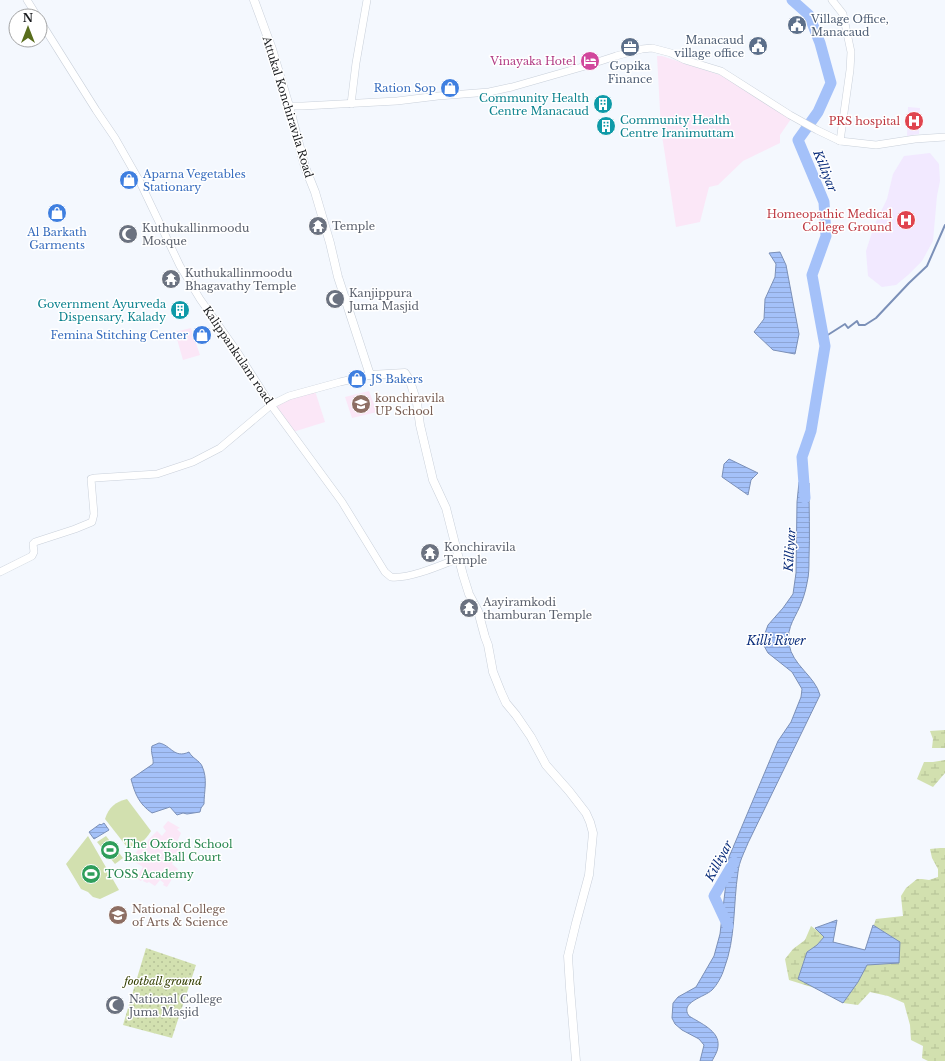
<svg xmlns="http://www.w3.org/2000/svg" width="945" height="1061" font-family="'Libre Baskerville',serif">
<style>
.education{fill:#fbe7f7}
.medical{fill:#f2e9ff}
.green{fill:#d2e0af}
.wetland{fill:url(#wetland-marsh)}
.park{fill:url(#park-dots)}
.water{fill:url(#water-rules);stroke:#7b90b8}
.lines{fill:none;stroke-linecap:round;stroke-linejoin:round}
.stream{stroke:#7b90b8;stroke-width:2}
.river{stroke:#a4c1f9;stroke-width:11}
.tertiary-casing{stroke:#c9d0da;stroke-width:8}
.secondary-casing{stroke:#c9d0da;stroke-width:9}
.tertiary{stroke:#fff;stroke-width:7}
.secondary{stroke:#fff;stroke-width:8}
.labels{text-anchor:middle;stroke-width:3;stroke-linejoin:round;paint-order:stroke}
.service-label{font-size:11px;fill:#4e5e75;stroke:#fff;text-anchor:start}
.hotel-label{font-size:11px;fill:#b23c85;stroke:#fff;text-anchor:end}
.shop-label{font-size:11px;fill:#366cbe;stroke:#fff;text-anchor:end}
.culture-label{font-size:11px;fill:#0d838f;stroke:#fff;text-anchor:end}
.street-label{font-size:11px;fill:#1a1c1f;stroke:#fff}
.health-label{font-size:11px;fill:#be3a42;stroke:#fff;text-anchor:end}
.worship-label{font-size:11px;fill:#5b616d;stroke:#fff;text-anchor:start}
.education-label{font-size:11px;fill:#785e54;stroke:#fff;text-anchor:start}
.leisure-label{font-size:11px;fill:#27864d;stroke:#fff;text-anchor:start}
.park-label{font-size:11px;font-style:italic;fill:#323e00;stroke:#fff}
.water-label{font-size:12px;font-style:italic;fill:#0d307d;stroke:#fff}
</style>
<defs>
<pattern id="wetland-marsh" width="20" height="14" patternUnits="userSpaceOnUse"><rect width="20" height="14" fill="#d2e0af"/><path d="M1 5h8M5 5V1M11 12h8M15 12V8" fill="none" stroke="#b4c096"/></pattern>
<pattern id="park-dots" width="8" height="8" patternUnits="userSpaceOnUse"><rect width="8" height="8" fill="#d2e0af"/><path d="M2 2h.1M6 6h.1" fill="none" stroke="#b4c096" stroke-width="1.8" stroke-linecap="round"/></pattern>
<pattern id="water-rules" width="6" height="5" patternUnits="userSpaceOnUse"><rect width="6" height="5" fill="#a4c1f9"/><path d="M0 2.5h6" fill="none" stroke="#8da5d5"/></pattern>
</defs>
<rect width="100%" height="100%" fill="#f4f8fe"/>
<!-- education -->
<g class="education">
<path d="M657 56H662L723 76 791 119 780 135V143L743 161 718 185 709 187 700 222 676 227 661 129Z"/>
<path d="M191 328 200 355 183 360 175 332Z"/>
<path d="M315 391 325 422 293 432 275 405 285 400Z"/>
<path d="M369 391 377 412 352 418 345 397Z"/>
<path d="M168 821 180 828 177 829 181 833 177 842 182 847 178 853 172 864 178 869 167 887 163 885 164 883 160 880 155 886 149 882 147 883 143 881 144 879H143L141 881 136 878 143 867 135 862 138 857 135 854 142 844 146 846 148 840 157 831 162 836 166 831 163 827Z"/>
</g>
<!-- medical -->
<g class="medical">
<path d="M908 107 920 108 919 134 907 136Z"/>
<path d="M930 153 939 164 940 181 937 196 933 241 922 261 908 275 896 285 882 287 868 276 866 251 874 226 887 199 893 174 904 156Z"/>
</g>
<!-- green -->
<g class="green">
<path d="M127 799 151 831C145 841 139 846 127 847L105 819C109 807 115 802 127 799Z"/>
<path d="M88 836 119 890 100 899 93 897 88 892 81 889 66 864Z"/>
<path d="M106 836 123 858 115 864 97 842Z"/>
</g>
<!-- wetland -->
<g class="wetland">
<path d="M945 730V748H932L933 739 930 731Z"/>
<path d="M945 760V773L933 787 917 779 924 762H933Z"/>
<path d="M940 848H945V1061H928L922 1058 923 1046 911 1040 910 1025 904 1003 888 996 870 992 858 1005 843 1003 818 989 789 980 785 959 793 949 805 940 811 926 832 942 865 950 876 919 903 916 901 896 906 888 917 879H922L929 880 938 877V869L932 858 930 849Z"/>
</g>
<!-- park -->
<path class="park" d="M146 948 196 965 172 1038 123 1025Z"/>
<!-- water -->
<g class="water">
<path d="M780 252 786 265 799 334 795 354 773 350 754 332 764 319 765 299 775 277 776 264 769 253Z"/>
<path d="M729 459 758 473 751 480 748 495 722 477 724 464Z"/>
<path d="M799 482 809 483C809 509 810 534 809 559 809 567 809 575 807 583 806 589 804 596 802 601 797 616 786 626 789 644 792 665 815 676 820 695L748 843C744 853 739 862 738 872 733 905 736 938 724 969 722 976 717 985 712 990 705 997 679 1002 689 1016 700 1023 720 1031 718 1046 718 1051 714 1057 712 1061H700L704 1045 699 1039 682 1030 675 1024 672 1018 673 1003 678 997 696 987 714 956 720 934 729 857 778 741 791 722 801 697 802 689 792 672 768 653 763 644 764 636 768 625 783 608 793 594 796 573 797 502Z"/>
<path d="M159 743C171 745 174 759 189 752 192 758 200 761 202 766 208 779 204 791 204 804L201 808 200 812 187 814 183 813 177 815 170 807 152 813C139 804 135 794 131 779L153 764C154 758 150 752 152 746Z"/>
<path d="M104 823 109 830 94 839 89 832 100 824 101 825Z"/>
<path d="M837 920 833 942 865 950 873 925 900 942 899 963 867 965 858 982 843 1003 798 979 807 952 817 945 824 937 815 928Z"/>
</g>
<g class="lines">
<!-- stream -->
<path class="stream" d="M823 338 845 324 848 328 857 321 859 325H865L876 318 909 283 927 266 945 225"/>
<!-- river -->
<g class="river">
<path d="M792 0 809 15 820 43 831 83 818 112 798 140 824 202 826 236 812 275 825 346 811 431 802 457 805 498"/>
<path d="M728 926 714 896 734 862"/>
</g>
<defs>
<g id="tertiary">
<path d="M27 0 37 16"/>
<path d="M832 0 843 14 851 52 850 70 840 141"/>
<path d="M40 21 96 110 115 138 140 182 180 266 200 299 236 350 271 405 342 502 385 572 391 577C410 579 441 565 459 558"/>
<path d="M351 104 356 63 367 0"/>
<path d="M289 106H303L397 101 438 96 489 92 512 87 582 67 616 56 642 49 652 48 671 53 685 60 721 71 790 115 817 130 840 141 876 145 915 139 945 137"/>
<path d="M0 572 32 556 34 552 33 544 35 542 75 529 92 522 94 514 91 479 95 478 157 474 193 462 220 448 271 405 289 396 340 382 370 375"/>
</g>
<path id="secondary" d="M254 0 272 49 289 106 305 167 315 192 330 243 338 277 370 375 405 373 410 381 417 403 420 425 433 480 446 508 463 575 469 594 478 611 485 637 488 645 493 672 501 692 506 703 516 715 531 737 546 765 569 791 586 813 590 822 593 833 589 875 576 923 568 956 570 988 576 1061"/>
</defs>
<!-- tertiary casing -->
<use href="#tertiary" class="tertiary-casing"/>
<!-- secondary casing -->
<use href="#secondary" class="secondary-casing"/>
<!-- tertiary -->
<use href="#tertiary" class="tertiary"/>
<!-- secondary -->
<use href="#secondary" class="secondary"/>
</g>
<!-- icons -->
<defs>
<symbol id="civic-disc" viewBox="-11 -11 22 22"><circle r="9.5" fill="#5c6f8a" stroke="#fff"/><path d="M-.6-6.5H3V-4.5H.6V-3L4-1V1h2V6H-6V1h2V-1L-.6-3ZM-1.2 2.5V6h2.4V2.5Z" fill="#fff"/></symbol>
<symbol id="office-disc" viewBox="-11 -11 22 22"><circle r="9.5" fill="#5c6f8a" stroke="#fff"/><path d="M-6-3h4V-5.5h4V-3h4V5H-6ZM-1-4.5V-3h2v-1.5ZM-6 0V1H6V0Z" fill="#fff"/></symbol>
<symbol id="hotel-disc" viewBox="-11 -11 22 22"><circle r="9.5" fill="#d1479c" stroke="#fff"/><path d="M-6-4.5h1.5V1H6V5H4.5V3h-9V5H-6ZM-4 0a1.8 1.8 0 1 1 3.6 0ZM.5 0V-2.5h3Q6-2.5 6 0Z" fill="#fff"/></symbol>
<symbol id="shop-disc" viewBox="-11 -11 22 22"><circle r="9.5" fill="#3f7fe0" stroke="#fff"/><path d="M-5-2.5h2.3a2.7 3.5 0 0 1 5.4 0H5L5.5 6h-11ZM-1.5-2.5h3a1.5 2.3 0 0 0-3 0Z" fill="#fff"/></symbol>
<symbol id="building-disc" viewBox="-11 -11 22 22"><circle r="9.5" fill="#0f9aa8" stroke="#fff"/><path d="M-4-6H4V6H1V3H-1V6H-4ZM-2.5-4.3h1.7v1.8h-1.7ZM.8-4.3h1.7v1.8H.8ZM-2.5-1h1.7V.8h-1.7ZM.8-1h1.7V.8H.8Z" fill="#fff"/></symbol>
<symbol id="hospital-disc" viewBox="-11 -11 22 22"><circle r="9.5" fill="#e0444e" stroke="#fff"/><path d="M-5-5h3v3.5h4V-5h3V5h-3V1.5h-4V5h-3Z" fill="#fff"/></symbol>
<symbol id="temple-disc" viewBox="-11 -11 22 22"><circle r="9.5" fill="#6b7280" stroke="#fff"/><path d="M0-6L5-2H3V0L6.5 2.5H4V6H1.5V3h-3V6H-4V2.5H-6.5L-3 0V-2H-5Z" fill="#fff"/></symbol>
<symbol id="mosque-disc" viewBox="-11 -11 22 22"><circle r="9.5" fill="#6b7280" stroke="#fff"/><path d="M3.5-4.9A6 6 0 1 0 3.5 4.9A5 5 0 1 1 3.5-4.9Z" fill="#fff"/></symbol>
<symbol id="school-disc" viewBox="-11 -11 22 22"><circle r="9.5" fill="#8d6e63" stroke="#fff"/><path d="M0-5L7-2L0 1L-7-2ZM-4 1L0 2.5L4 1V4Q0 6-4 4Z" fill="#fff"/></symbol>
<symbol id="stadium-disc" viewBox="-11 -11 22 22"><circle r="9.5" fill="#2e9e5b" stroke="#fff"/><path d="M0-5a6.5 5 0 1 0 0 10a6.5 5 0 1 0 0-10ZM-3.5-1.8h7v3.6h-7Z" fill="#fff"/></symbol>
<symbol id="university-disc" viewBox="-11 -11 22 22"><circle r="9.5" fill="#8d6e63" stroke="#fff"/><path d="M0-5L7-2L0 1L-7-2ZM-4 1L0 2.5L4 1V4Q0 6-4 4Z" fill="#fff"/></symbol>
</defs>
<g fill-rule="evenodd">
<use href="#civic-disc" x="786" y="14" width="22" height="22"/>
<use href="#civic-disc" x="747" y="35" width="22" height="22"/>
<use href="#office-disc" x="619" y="36" width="22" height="22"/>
<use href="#hotel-disc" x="579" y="50" width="22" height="22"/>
<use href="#shop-disc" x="439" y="77" width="22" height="22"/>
<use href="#building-disc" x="592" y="93" width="22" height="22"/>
<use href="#hospital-disc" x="903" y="110" width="22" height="22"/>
<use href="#building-disc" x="595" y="115" width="22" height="22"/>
<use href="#shop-disc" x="118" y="169" width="22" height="22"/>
<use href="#shop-disc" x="46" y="202" width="22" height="22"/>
<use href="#hospital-disc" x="895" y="209" width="22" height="22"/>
<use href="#temple-disc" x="307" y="215" width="22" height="22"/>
<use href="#mosque-disc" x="117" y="223" width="22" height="22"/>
<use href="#temple-disc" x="160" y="268" width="22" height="22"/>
<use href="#mosque-disc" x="324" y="288" width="22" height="22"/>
<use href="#building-disc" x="169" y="299" width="22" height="22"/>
<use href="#shop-disc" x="191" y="324" width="22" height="22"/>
<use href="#shop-disc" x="346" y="368" width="22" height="22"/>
<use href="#school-disc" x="350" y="393" width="22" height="22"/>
<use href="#temple-disc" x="419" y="542" width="22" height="22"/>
<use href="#temple-disc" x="458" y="597" width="22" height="22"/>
<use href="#stadium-disc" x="99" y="839" width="22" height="22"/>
<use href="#stadium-disc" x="80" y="863" width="22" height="22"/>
<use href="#university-disc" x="107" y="904" width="22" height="22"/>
<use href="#mosque-disc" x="104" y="994" width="22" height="22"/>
</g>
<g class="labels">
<!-- service labels -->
<g class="service-label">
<text x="811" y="23">Village Office,<tspan x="811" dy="13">Manacaud</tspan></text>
<text x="744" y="44" text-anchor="end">Manacaud<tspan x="744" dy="13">village office</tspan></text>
<text x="630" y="70" text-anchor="middle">Gopika<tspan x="630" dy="13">Finance</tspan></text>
</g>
<!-- hotel labels -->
<g class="hotel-label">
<text x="576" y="65">Vinayaka Hotel</text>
</g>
<!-- shop labels -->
<g class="shop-label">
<text x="436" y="92">Ration Sop</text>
<text x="143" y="178" text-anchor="start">Aparna Vegetables<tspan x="143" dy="13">Stationary</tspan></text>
<text x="57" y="236" text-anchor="middle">Al Barkath<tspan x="57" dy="13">Garments</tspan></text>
<text x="188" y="339">Femina Stitching Center</text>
<text x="371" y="383" text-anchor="start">JS Bakers</text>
</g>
<!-- culture labels -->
<g class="culture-label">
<text x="589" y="102">Community Health<tspan x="589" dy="13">Centre Manacaud</tspan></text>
<text x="620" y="124" text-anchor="start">Community Health<tspan x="620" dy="13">Centre Iranimuttam</tspan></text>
<text x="166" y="308">Government Ayurveda<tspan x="166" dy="13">Dispensary, Kalady</tspan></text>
</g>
<!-- street labels -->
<g class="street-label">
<text transform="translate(288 107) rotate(73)" y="4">Attukal Konchiravila Road</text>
<text transform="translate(238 355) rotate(56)" y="4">Kalippankulam road</text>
</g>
<!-- health labels -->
<g class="health-label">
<text x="900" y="125">PRS hospital</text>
<text x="892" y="218">Homeopathic Medical<tspan x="892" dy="13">College Ground</tspan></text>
</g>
<!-- worship labels -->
<g class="worship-label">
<text x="332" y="230">Temple</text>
<text x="142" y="232">Kuthukallinmoodu<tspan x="142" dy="13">Mosque</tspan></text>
<text x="185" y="277">Kuthukallinmoodu<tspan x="185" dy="13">Bhagavathy Temple</tspan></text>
<text x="349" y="297">Kanjippura<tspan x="349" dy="13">Juma Masjid</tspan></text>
<text x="444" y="551">Konchiravila<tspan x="444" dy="13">Temple</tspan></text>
<text x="483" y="606">Aayiramkodi<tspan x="483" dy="13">thamburan Temple</tspan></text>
<text x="129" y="1003">National College<tspan x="129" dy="13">Juma Masjid</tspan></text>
</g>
<!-- education labels -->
<g class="education-label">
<text x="375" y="402">konchiravila<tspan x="375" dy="13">UP School</tspan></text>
<text x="132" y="913">National College<tspan x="132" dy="13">of Arts &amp; Science</tspan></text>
</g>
<!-- leisure labels -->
<g class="leisure-label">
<text x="124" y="848">The Oxford School<tspan x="124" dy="13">Basket Ball Court</tspan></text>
<text x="105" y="878">TOSS Academy</text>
</g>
<!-- park labels -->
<g class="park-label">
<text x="163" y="985">football ground</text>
</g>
<!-- water labels -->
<g class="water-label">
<text transform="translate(825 171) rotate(68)" y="4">Killiyar</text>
<text transform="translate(790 550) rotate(-86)" y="4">Killiyar</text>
<text x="776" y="645">Killi River</text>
<text transform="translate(719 861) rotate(-62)" y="4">Killiyar</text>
</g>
</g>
<!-- north arrow -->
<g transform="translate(28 28)"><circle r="19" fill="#ffffff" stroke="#a3a4a5"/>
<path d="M0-3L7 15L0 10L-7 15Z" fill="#586d1c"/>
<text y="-6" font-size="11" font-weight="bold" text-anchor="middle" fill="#1a1c1f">N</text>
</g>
</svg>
